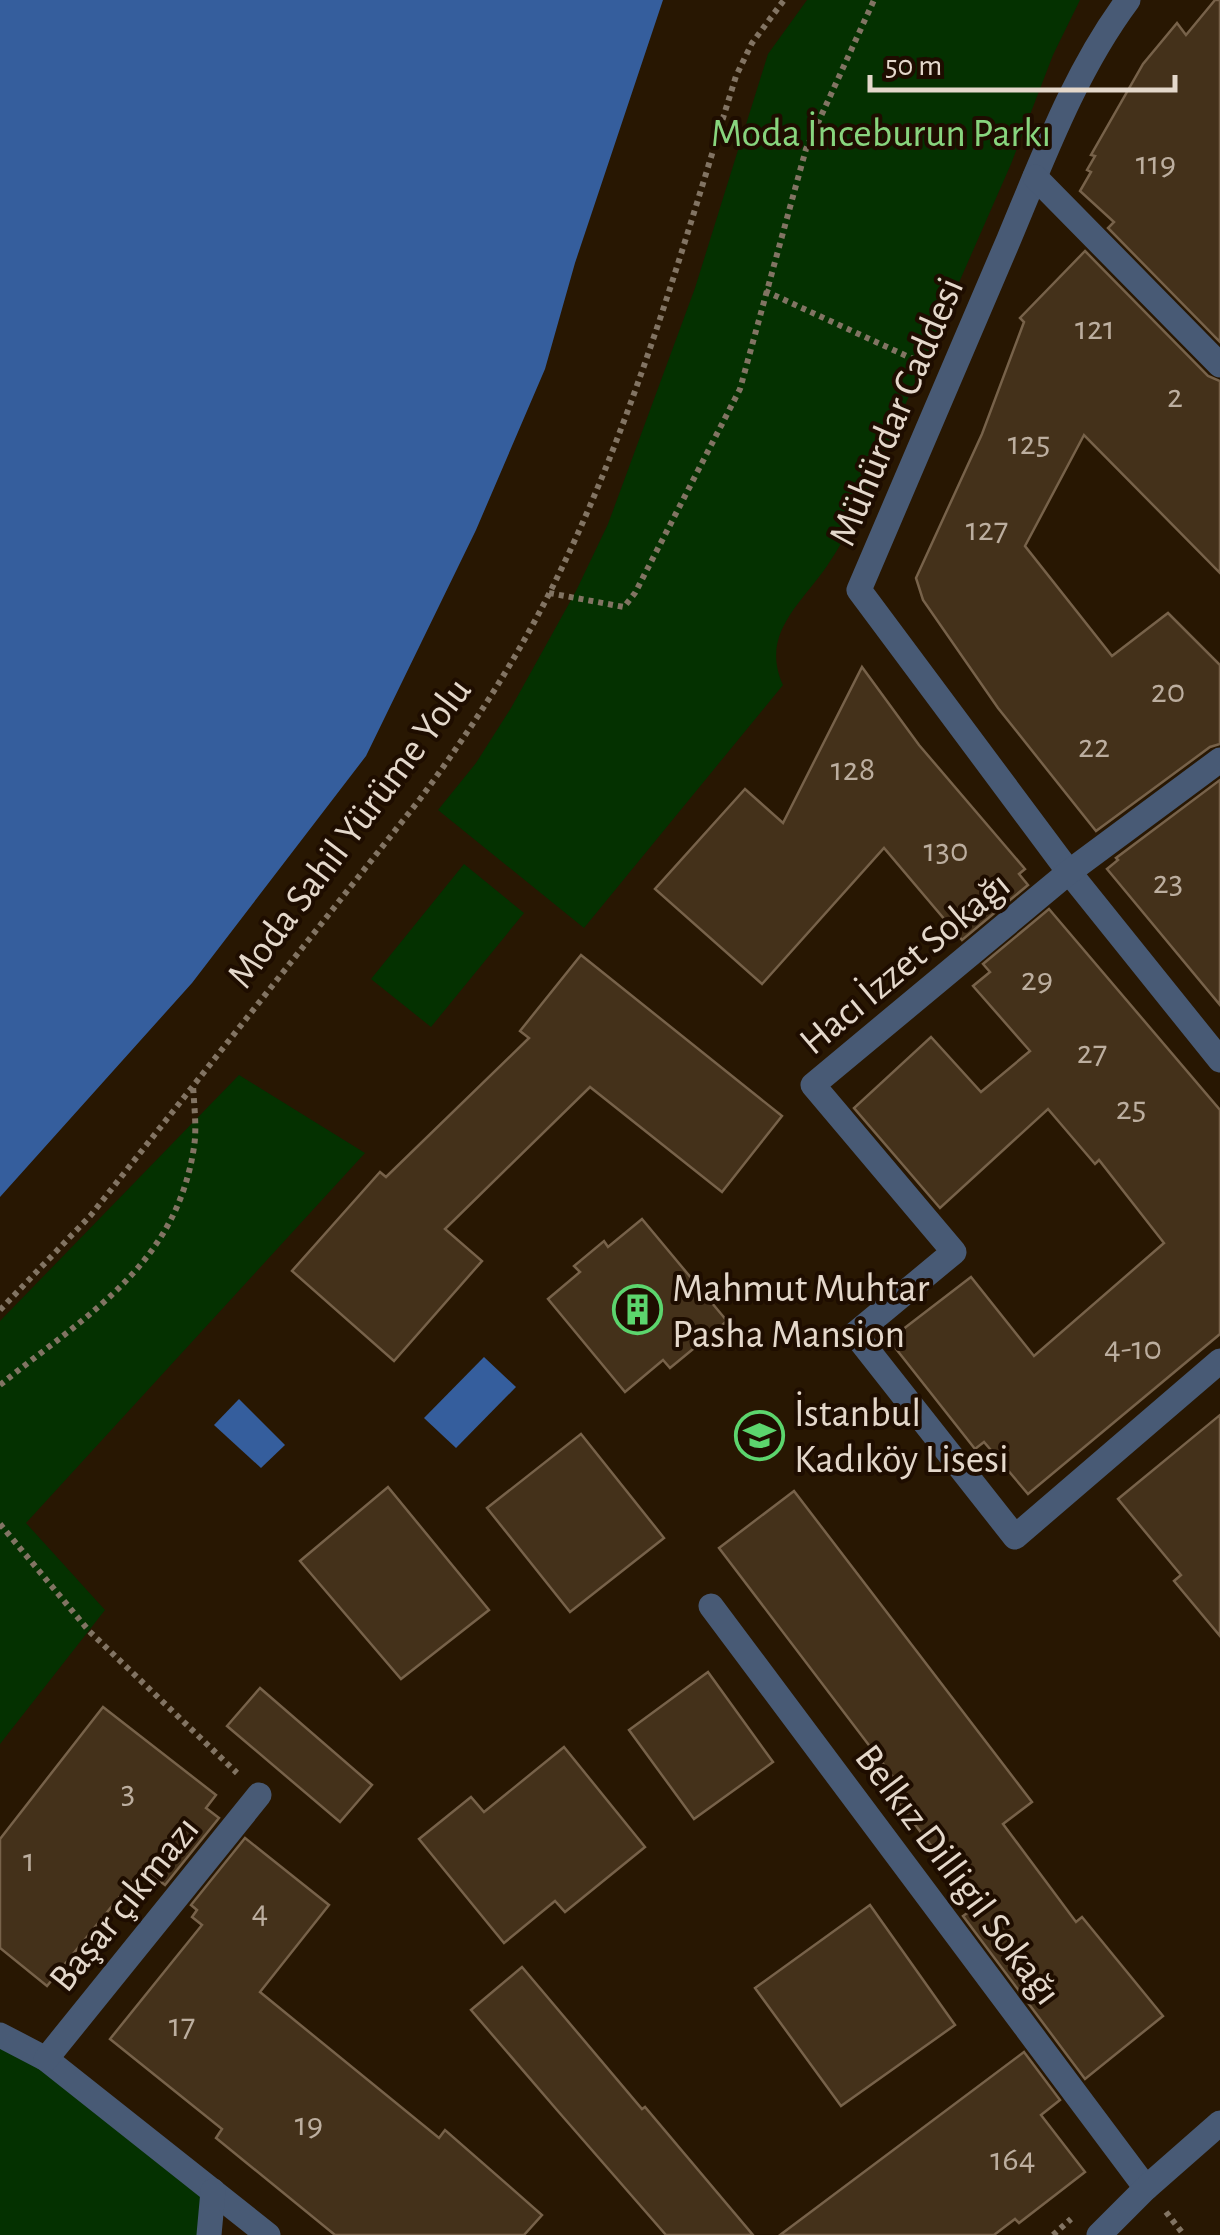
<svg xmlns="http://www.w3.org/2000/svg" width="1220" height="2235" font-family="'Alegreya Sans',sans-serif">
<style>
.green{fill:#043100}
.water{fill:#355e9d}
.building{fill:#44311a;stroke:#77624a;stroke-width:2.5}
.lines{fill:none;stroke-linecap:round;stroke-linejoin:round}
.path{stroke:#827463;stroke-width:6;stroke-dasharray:5 5;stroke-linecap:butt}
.minor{stroke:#485a75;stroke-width:25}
.labels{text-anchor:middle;stroke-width:8;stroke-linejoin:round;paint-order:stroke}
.number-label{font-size:35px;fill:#bcae9f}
.park-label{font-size:40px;fill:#88d57e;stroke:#1e0d00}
.street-label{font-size:40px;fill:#e4d8cb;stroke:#1e0d00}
.poi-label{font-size:40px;fill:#e4d8cb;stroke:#1e0d00;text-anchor:start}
</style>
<rect width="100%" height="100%" fill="#281702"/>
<!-- green -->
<g class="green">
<path d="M807 0H1080L1053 55 1011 164 856 517C847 533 838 550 827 566 800 605 760 634 783 685L584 928 438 810 476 763 511 708 576 591 608 524 695 288 768 54Z"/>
<path d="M464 864 524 913 431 1027 371 979Z"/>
<path d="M239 1075 365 1153 26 1523 105 1610 0 1744V1321Z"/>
<path d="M0 2046 41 2070 202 2196 198 2235H0Z"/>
</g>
<!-- water -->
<g class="water">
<path d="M0 0H663L575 263 545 369 476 530 366 756 192 983 0 1197Z"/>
<path d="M484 1357 516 1387 456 1448 424 1418Z"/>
<path d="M239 1399 285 1445 261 1468 214 1425Z"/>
</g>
<!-- building -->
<g class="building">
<path d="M1215 0H1220V342L1108 228 1114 222 1080 191 1091 172 1087 170 1095 156 1091 155 1143 64 1177 23 1186 35Z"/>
<path d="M1085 251 1208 376 1220 381V573L1084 435 1025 546 1112 656 1168 613 1220 665V744L1210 747 1096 831 998 708 923 600 916 578 982 434 1024 322 1020 318Z"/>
<path d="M862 667 919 745 1025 869 1019 874 1028 885 962 940 884 848 762 984 655 889 745 789 783 823Z"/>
<path d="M1220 780V1005L1107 869 1118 860 1116 858Z"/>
<path d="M1049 909 1220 1110V1334L1028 1494 984 1442 975 1449 889 1340 971 1277 1034 1356 1164 1243 1099 1160 1095 1164 1048 1109 940 1208 854 1108 931 1037 981 1092 1030 1051 973 986 990 972 983 964Z"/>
<path d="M581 955 782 1116 722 1192 590 1087 445 1229 482 1261 394 1361 292 1271 380 1172 386 1177 529 1038 520 1031Z"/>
<path d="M642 1219 727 1321 670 1368 663 1360 625 1392 548 1299 580 1272 574 1266 604 1241 608 1247Z"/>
<path d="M1220 1415V1636L1174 1581 1181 1575 1118 1499Z"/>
<path d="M581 1434 664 1538 570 1612 487 1508Z"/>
<path d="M388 1487 489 1610 401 1679 300 1561Z"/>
<path d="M794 1491 1032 1802 1003 1824 1076 1922 1082 1917 1163 2016 1085 2079 963 1916 977 1906 891 1793 900 1786 719 1548Z"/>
<path d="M708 1672 773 1762 694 1819 629 1730Z"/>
<path d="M260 1688 372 1785 340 1822 227 1726Z"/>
<path d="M103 1707 216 1795 206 1808 219 1818 165 1885 143 1868 47 1986 0 1948V1839Z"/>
<path d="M564 1747 645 1847 565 1912 555 1901 504 1943 419 1839 471 1797 484 1812Z"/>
<path d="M245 1838 329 1905 260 1992 439 2138 445 2130 542 2215 524 2235H335L216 2138 222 2129 110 2039 202 1925 192 1917 197 1910 191 1905Z"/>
<path d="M870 1905 955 2025 841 2106 755 1988Z"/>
<path d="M522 1967 642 2109 645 2107 753 2235H666L557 2110 471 2010Z"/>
<path d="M1024 2052 1060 2100 1041 2115 1085 2172 1019 2223 1015 2219 994 2235H780Z"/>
</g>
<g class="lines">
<!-- path -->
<g class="path">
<path d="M765 291 924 364"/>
<path d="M549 593 624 607 635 593 740 389 806 149 874 0"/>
<path d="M0 1310 91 1215 420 799C468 734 513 665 550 592 632 429 682 250 736 76L752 43 784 0"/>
<path d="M0 1385C86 1315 176 1266 194 1147 197 1128 194 1105 193 1085"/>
<path d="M0 1524 89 1631 237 1773"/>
<path d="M1166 2212 1184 2235"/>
<path d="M1053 2235 1071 2219"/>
</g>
<!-- minor -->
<g class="minor">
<path d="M1128 0C1075 71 1043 158 1009 239 959 356 909 473 859 590L1069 872 1220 1060"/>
<path d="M1035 177 1220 365"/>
<path d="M1220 760 1069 872 813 1085 954 1252 855 1334 1015 1537 1220 1361"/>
<path d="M711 1606 1146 2188"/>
<path d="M0 2035 46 2059 268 2235"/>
<path d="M46 2059 259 1795"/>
<path d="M209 2235 213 2191"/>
<path d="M1099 2235 1146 2188 1220 2123"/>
</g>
</g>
<!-- icons -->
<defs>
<symbol id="building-ring" viewBox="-11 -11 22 22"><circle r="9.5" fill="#1e0d00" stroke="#5cd56d" stroke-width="1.5"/><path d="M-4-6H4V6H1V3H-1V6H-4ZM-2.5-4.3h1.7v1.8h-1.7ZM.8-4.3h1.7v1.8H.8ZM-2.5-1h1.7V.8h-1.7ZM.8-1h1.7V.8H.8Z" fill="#5cd56d"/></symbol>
<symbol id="school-ring" viewBox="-11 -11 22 22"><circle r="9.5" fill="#1e0d00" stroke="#5cd56d" stroke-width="1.5"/><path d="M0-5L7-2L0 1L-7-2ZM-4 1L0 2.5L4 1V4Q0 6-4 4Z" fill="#5cd56d"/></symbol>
</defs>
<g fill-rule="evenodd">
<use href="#building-ring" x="610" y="1282" width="55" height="55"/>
<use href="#school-ring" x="732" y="1408" width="55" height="55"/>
</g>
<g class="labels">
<!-- number labels -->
<g class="number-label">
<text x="1156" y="174">119</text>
<text x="1095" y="339">121</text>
<text x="1175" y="407">2</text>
<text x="1029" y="454">125</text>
<text x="987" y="540">127</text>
<text x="1168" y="702">20</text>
<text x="1094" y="757">22</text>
<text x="853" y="780">128</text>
<text x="946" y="861">130</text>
<text x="1168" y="893">23</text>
<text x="1037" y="990">29</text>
<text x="1092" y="1063">27</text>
<text x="1131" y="1119">25</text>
<text x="1133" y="1359">4-10</text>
<text x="128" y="1803">3</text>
<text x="29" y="1871">1</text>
<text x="260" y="1923">4</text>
<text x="182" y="2036">17</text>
<text x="309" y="2135">19</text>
<text x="1013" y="2170">164</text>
</g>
<!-- park labels -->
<g class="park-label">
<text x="881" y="146">Moda İnceburun Parkı</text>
</g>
<!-- street labels -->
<g class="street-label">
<text transform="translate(895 411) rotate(-67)" y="14">Mühürdar Caddesi</text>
<text transform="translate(348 832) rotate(-53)" y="14">Moda Sahil Yürüme Yolu</text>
<text transform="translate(904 962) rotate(-40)" y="14">Hacı İzzet Sokağı</text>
<text transform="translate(959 1874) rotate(53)" y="14">Belkız Dilligil Sokağı</text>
<text transform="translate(123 1903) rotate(-51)" y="14">Başar çıkmazı</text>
</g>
<!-- poi labels -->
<g class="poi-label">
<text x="672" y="1301">Mahmut Muhtar<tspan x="672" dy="46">Pasha Mansion</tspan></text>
<text x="794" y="1426">İstanbul<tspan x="794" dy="46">Kadıköy Lisesi</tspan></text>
</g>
</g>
<!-- scale -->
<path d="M870 75v15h305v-15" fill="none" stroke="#e4d8cb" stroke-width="5"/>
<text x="885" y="75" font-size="30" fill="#e4d8cb" stroke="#1e0d00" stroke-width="8" paint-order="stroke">50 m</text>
</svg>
